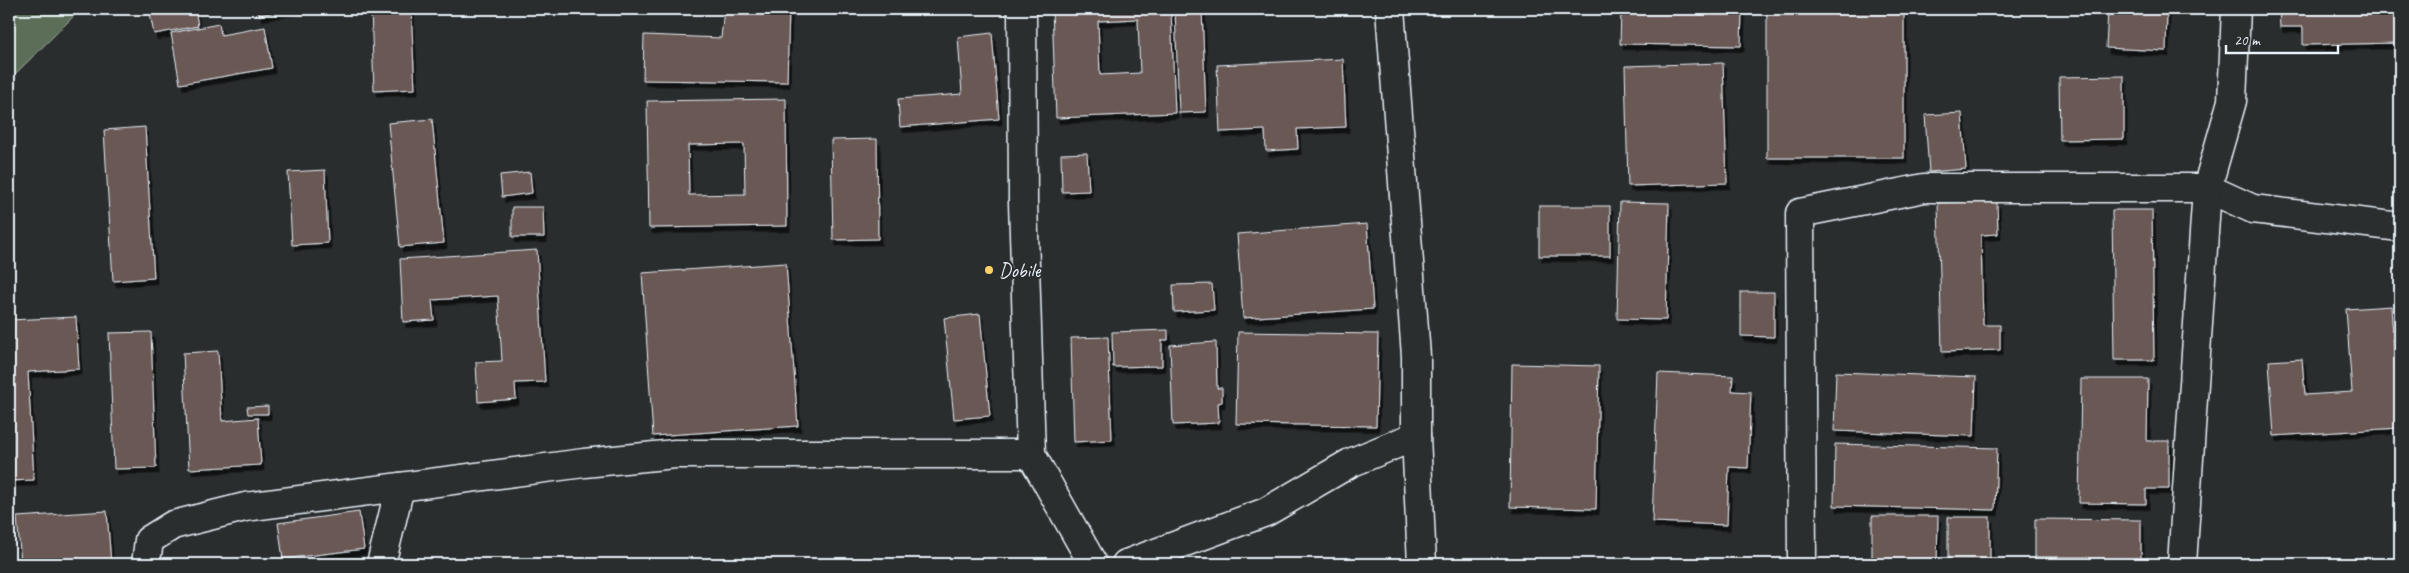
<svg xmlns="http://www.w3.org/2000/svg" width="2409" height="573" font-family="Caveat,sans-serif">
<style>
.green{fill:#5b6e59;stroke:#a2b0a8}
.building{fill:#6b5955;stroke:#e8f1f8;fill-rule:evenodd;filter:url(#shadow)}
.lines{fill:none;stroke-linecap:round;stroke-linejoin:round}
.minor-casing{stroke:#e8f1f8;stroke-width:31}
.minor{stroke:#2a2d2e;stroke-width:28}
.poi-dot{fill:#ffd166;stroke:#2a2d2e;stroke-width:2}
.labels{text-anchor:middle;stroke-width:4;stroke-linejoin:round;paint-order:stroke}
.poi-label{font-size:20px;fill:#e8f1f8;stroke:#2a2d2e;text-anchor:start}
</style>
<defs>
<filter id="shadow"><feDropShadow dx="3" dy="5.5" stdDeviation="0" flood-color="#0009"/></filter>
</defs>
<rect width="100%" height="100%" fill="#2a2d2e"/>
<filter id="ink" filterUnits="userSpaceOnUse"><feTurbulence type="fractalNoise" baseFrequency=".02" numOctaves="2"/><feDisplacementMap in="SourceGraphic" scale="10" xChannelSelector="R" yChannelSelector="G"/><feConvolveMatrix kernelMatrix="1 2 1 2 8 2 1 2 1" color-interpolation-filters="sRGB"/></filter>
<g filter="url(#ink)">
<!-- green -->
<path class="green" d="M9 9H81L9 80Z"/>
<!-- building -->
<g class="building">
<path d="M149 9H195L198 26 154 34Z"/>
<path d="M258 9H296L259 15Z"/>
<path d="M371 9H411L415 89 374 91Z"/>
<path d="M724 9H789L787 82 643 80 644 35 721 38Z"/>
<path d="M1052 9H1171L1175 113 1056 118ZM1138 19 1140 73 1100 75 1098 21Z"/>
<path d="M1175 9H1202L1206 112 1179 113Z"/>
<path d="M1621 9H1742L1741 46 1620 44Z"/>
<rect x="1767" y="9" width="137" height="149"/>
<path d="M2108 9H2167L2166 51 2106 48Z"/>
<path d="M2279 9H2400V43L2303 45V27H2280Z"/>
<path d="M219 24 221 35 265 27 272 68 180 84 171 33Z"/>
<path d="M992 33 999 119 900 127 898 99 962 94 958 37Z"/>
<path d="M1343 59 1346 127 1297 129 1298 149 1266 151 1265 130 1220 132 1217 65Z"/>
<path d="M1723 63 1727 183 1628 186 1625 66Z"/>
<path d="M2124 76V139L2060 140 2059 77Z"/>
<path d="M786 99 787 226 649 228 647 101ZM744 144 745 194 689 195 688 145Z"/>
<path d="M1962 113 1966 169 1929 172 1925 115Z"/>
<path d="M432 119 444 243 400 247 388 123Z"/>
<path d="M145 127 154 278 113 281 104 130Z"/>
<path d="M877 139 878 239 833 240 831 140Z"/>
<path d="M1087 153 1089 191 1062 192 1061 154Z"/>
<path d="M325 170 328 243 292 245 288 172Z"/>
<path d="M530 172 532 193 502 197 500 175Z"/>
<path d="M1620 202 1669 203 1666 320 1617 319Z"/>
<path d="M1997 202 1998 234 1981 235 1983 325H2000V350L1942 352 1938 203Z"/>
<rect x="1539" y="206" width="71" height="50"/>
<path d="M512 207H543L544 237H512Z"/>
<path d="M2112 210H2152L2154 360H2114Z"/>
<path d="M1367 224 1373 309 1243 318 1237 234Z"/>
<path d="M537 250 545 382 515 383 516 399 478 402 476 362 502 361 498 296 432 300 434 320 403 322 400 259Z"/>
<path d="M786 263 798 426 653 436 642 273Z"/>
<path d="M1212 284 1214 310 1174 312 1173 285Z"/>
<path d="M1741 292H1774V337L1741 336Z"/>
<path d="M2391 306 2399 428 2274 436 2269 361 2302 359 2305 395 2352 392 2346 309Z"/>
<path d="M980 314 990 416 954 419 944 318Z"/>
<path d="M76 317 79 369 28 372 34 480 9 481V320Z"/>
<path d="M1168 330V340H1162V366L1113 367 1112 332Z"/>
<path d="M151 332 156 468 114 469 109 333Z"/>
<path d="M1238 332 1378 334 1376 426 1236 424Z"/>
<path d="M1108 337 1112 440 1074 442 1071 338Z"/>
<path d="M1216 342 1217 388H1222V402L1218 403 1219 423 1173 425 1170 345Z"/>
<path d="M218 351 222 421 258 418 261 465 189 469 183 353Z"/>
<path d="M1512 364 1599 366 1596 509 1510 507Z"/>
<path d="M1836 372 1976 377 1974 436 1834 431Z"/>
<path d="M1658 373 1733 376 1732 391 1751 392 1748 468 1729 467 1727 525 1652 522Z"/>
<path d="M2081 379H2148L2147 441H2169V489H2146V504L2079 503Z"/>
<path d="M268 406V414H248L247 407Z"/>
<path d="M1835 444 1997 448 1995 510 1834 506Z"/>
<path d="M107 511 111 564H79V558L21 563 17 517Z"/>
<path d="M359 512 364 549 283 559 278 523Z"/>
<path d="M1872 516H1938L1937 564H1872Z"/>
<rect x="1948" y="517" width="42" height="47"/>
<path d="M2035 519 2141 520V564H2088V557H2035Z"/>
</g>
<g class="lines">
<defs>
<g id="minor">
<path d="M1022 9 1023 202 1031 454 1093 564"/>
<path d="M1390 9 1416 356V436L1422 564"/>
<path d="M146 564 149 540 173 525 245 507 584 463 675 454H1031"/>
<path d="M381 564 400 487"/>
<path d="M1126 564 1266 512 1350 463 1416 436"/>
<path d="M1802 564 1800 213 1924 188H2207L2253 209 2400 227"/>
<path d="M2182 564 2207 188 2232 101 2236 9"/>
</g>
</defs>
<!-- minor casing -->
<use href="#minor" class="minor-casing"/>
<!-- minor -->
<use href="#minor" class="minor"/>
</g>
</g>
<!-- markers -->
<circle class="poi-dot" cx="989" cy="270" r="5"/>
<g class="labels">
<!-- poi labels -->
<g class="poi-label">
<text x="999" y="277">Dobile</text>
</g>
</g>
<!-- margin -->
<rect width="2409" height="573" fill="none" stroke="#2a2d2e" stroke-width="30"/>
<rect x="15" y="15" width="2379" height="543" fill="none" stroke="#e8f1f8" stroke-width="2" filter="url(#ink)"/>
<!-- scale -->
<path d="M2226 45v8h112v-8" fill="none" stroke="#e8f1f8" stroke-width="2.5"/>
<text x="2234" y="45" font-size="15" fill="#e8f1f8" stroke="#2a2d2e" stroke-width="4" paint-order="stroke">20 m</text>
</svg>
